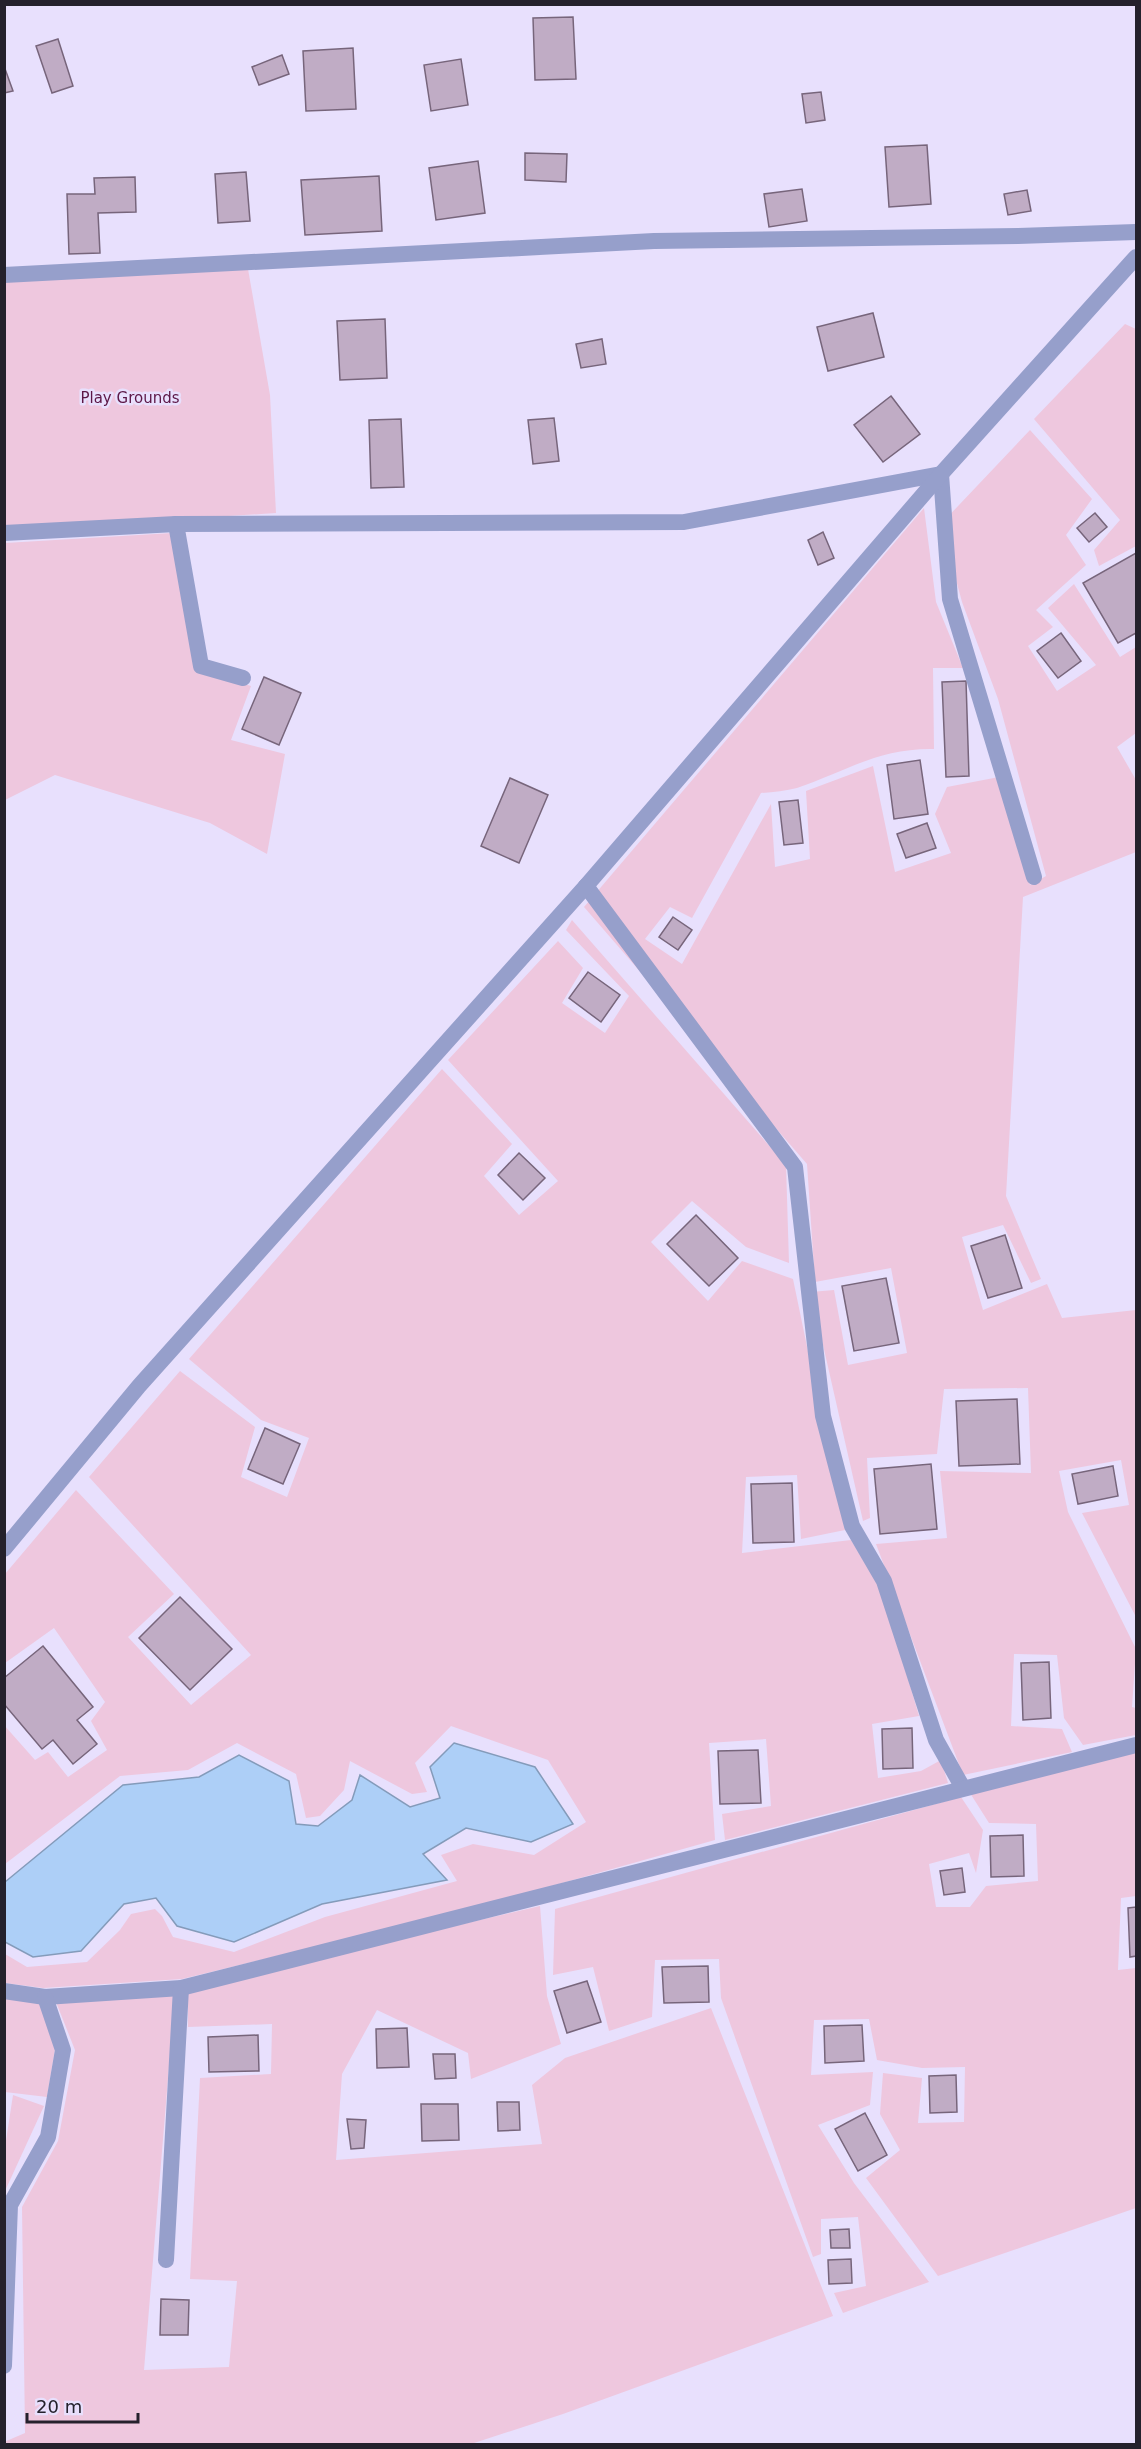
<svg xmlns="http://www.w3.org/2000/svg" width="1141" height="2449" font-family="'DejaVu Sans',sans-serif">
<style>
.green{fill:#eec7de}
.water{fill:#adcff7;stroke:#849bba;stroke-width:1.5}
.building{fill:#c0acc5;stroke:#77657b;stroke-width:1.5}
.lines{fill:none;stroke-linecap:round;stroke-linejoin:round}
.minor{stroke:#969fcb;stroke-width:16}
.labels{text-anchor:middle;stroke-width:5;stroke-linejoin:round;paint-order:stroke}
.park-label{font-size:15px;fill:#5c1747;stroke:#e8e0fd}
</style>
<rect width="100%" height="100%" fill="#e8e0fd"/>
<!-- green -->
<g class="green">
<path d="M248 269 270 395 276 513 5 530V281Z"/>
<path d="M1125 324 1136 329V546L1099 566 1094 550 1120 520 1034 419Z"/>
<path d="M1030 430 1092 499 1066 535 1086 565 1036 610 1053 627 1028 646 1057 691 1096 665 1048 608 1074 584 1120 657 1136 647V733L1117 747 1136 780V852L1023 897 1006 1196 1041 1279 1031 1283 1003 1225 962 1237 983 1310 1047 1284 1062 1318 1136 1310V1617L1082 1513 1129 1505 1121 1460 1059 1471 1068 1512 1136 1649 1132 1707 1136 1708V1735L1083 1745 1064 1718 1057 1655 1014 1654 1011 1726 1062 1729 1072 1752 963 1775 876 1544 947 1538 940 1471 1031 1473 1028 1388 944 1389 937 1454 867 1458 870 1518 863 1521 811 1292 834 1290 848 1365 907 1353 891 1268 815 1282 807 1164 584 907 924 508 936 602 963 668H933L934 749C878 748 847 771 797 788 786 791 773 792 761 793L692 918 670 907 645 939 682 964 771 804 775 867 810 859 806 791 873 766 895 872 951 853 935 814 947 787 999 777 1030 885 1046 876 998 699 962 602 941 524Z"/>
<path d="M172 533 196 669 251 686 231 740 285 754 267 854 210 823 55 775 5 800V543Z"/>
<path d="M572 920 786 1165 789 1263 746 1247 692 1201 651 1242 708 1301 742 1261 793 1279 845 1530 801 1539 797 1475 746 1477 742 1553 851 1540 877 1583 887 1607 919 1716 872 1724 878 1778 921 1771 941 1760 948 1783 725 1840 722 1814 771 1806 766 1739 709 1743 715 1840 466 1910 182 1979 43 1988 5 1983V1954L27 1967 87 1962 120 1930 131 1914 155 1909 162 1916 173 1937 234 1952 325 1917 457 1881 441 1855 473 1844 534 1855 586 1822 548 1760 451 1726 415 1763 427 1792 412 1794 350 1761 344 1790 320 1816 306 1818 296 1774 237 1743 188 1770 120 1776 5 1864 4 1725 35 1760 48 1752 68 1777 107 1750 91 1721 105 1702 54 1628 5 1663V1574L76 1490 174 1594 128 1637 191 1705 251 1655 89 1477 180 1371 255 1427 241 1477 287 1497 309 1438 261 1420 189 1359 442 1069 512 1144 484 1176 519 1215 558 1181 448 1060 558 941 583 968 562 1003 605 1033 629 996 566 930Z"/>
<path d="M1136 1752V1896L1121 1898 1118 1970 1136 1968V2208L938 2276 866 2178 900 2150 880 2114 883 2073 922 2078 918 2123 964 2122 965 2067 922 2068 877 2060 869 2019 814 2020 811 2075 873 2072 870 2105 818 2125 854 2183 929 2282 843 2313 834 2293 866 2286 858 2217 821 2219V2254L813 2257 721 1998 719 1959 655 1960 652 2017 609 2031 593 1967 553 1975 555 1909 961 1797 983 1830 976 1873 969 1853 929 1864 936 1907H970L986 1886 1038 1881 1036 1824 989 1823 970 1793Z"/>
<path d="M540 1906 547 1996 561 2044 471 2079 468 2053 377 2010 342 2074 336 2160 542 2144 532 2085 565 2058 711 2008 833 2316 563 2414 471 2444H5L4 2442 25 2433 22 2207 58 2141 75 2050 54 1997 175 1993 144 2370 229 2367 237 2281 190 2279 200 2078 271 2074 272 2024 188 2027V1988Z"/>
<path d="M5 1994 39 1999 55 2049 47 2097 5 2092Z"/>
<path d="M13 2095 44 2106 5 2191V2147Z"/>
</g>
<!-- water -->
<path class="water" d="M454 1743 535 1767 573 1824 531 1842 466 1828 423 1854 447 1880 322 1904 234 1942 177 1926 156 1898 124 1904 81 1951 33 1957 5 1942V1882L123 1785 199 1777 239 1755 289 1781 296 1824 318 1826 352 1800 360 1775 410 1807 440 1798 430 1767Z"/>
<!-- building -->
<g class="building">
<path d="M573 17 576 79 535 80 533 18Z"/>
<path d="M58 39 73 86 52 93 36 46Z"/>
<path d="M353 48 356 109 306 111 303 51Z"/>
<path d="M282 55 289 74 259 85 252 67Z"/>
<path d="M461 59 468 105 431 111 424 65Z"/>
<path d="M4 66 13 91 4 93Z"/>
<path d="M821 92 825 120 806 123 802 94Z"/>
<path d="M927 145 931 204 889 207 885 147Z"/>
<path d="M525 153 567 154 566 182 525 180Z"/>
<path d="M478 161 485 213 436 220 429 168Z"/>
<path d="M246 172 250 221 218 223 215 174Z"/>
<path d="M379 176 382 231 305 235 301 180Z"/>
<path d="M135 177 136 212 98 213 100 253 69 254 67 194H95L94 178Z"/>
<path d="M802 189 807 221 769 227 764 194Z"/>
<path d="M1027 190 1031 211 1008 215 1004 194Z"/>
<path d="M873 313 884 357 828 371 817 327Z"/>
<path d="M385 319 387 378 340 380 337 321Z"/>
<path d="M602 339 606 364 581 368 576 344Z"/>
<path d="M891 396 920 434 883 462 854 425Z"/>
<path d="M554 418 559 461 533 464 528 420Z"/>
<path d="M401 419 404 487 371 488 369 420Z"/>
<path d="M1095 513 1107 527 1089 542 1077 528Z"/>
<path d="M823 532 834 558 818 565 808 540Z"/>
<path d="M1136 553V633L1118 643 1083 583Z"/>
<path d="M1061 633 1081 661 1058 678 1037 651Z"/>
<path d="M264 677 301 693 279 745 242 729Z"/>
<path d="M966 681 969 776 946 777 942 682Z"/>
<path d="M920 760 928 814 894 819 887 765Z"/>
<path d="M510 778 548 795 519 863 481 846Z"/>
<path d="M798 800 803 843 784 845 779 802Z"/>
<path d="M927 823 936 848 906 858 897 834Z"/>
<path d="M673 917 692 930 678 950 659 937Z"/>
<path d="M588 972 620 995 601 1022 569 998Z"/>
<path d="M519 1153 545 1178 523 1200 498 1175Z"/>
<path d="M696 1215 738 1258 709 1286 667 1244Z"/>
<path d="M1005 1235 1022 1288 988 1298 971 1246Z"/>
<path d="M886 1278 899 1343 854 1351 842 1286Z"/>
<path d="M1017 1399 1020 1464 959 1466 956 1401Z"/>
<path d="M265 1428 300 1444 283 1484 248 1469Z"/>
<path d="M931 1464 937 1529 880 1534 874 1469Z"/>
<path d="M1113 1466 1118 1496 1078 1504 1072 1474Z"/>
<path d="M792 1483 794 1542 753 1543 751 1484Z"/>
<path d="M180 1597 232 1649 190 1690 139 1638Z"/>
<path d="M43 1646 93 1707 77 1720 97 1744 73 1764 53 1740 42 1749 4 1704V1678Z"/>
<path d="M1049 1662 1051 1718 1023 1720 1021 1663Z"/>
<path d="M912 1728 913 1768 883 1769 882 1729Z"/>
<path d="M758 1750 761 1803 720 1804 718 1751Z"/>
<path d="M1023 1835 1024 1876 991 1877 990 1836Z"/>
<path d="M962 1868 965 1892 944 1895 940 1871Z"/>
<path d="M1136 1907V1956L1130 1957 1128 1908Z"/>
<path d="M708 1966 709 2002 664 2003 662 1967Z"/>
<path d="M587 1981 601 2022 567 2033 554 1991Z"/>
<path d="M862 2025 864 2061 825 2063 824 2026Z"/>
<path d="M407 2028 409 2067 377 2068 376 2029Z"/>
<path d="M258 2035 259 2071 209 2072 208 2037Z"/>
<path d="M433 2054H455L456 2078 435 2079Z"/>
<path d="M956 2075 957 2112 930 2113 929 2076Z"/>
<path d="M497 2102H519L520 2130 498 2131Z"/>
<path d="M421 2104H458L459 2140 422 2141Z"/>
<path d="M865 2113 887 2155 858 2171 835 2129Z"/>
<path d="M347 2119 366 2120 364 2148 351 2149Z"/>
<path d="M849 2229 850 2248H831L830 2230Z"/>
<path d="M851 2259 852 2283 829 2284 828 2260Z"/>
<path d="M161 2299 189 2300 188 2335H160Z"/>
</g>
<g class="lines">
<!-- minor -->
<g class="minor">
<path d="M4 275 654 241 1018 236 1136 232"/>
<path d="M176 524 201 666 243 678"/>
<path d="M4 533 176 524 684 522 941 474 950 599 1034 877"/>
<path d="M586 886 795 1167 823 1416 852 1526 884 1581 936 1740 963 1788"/>
<path d="M4 1549 139 1386 586 886 941 474 1136 257"/>
<path d="M4 1991 45 1997 181 1988 1136 1745"/>
<path d="M166 2260 181 1988"/>
<path d="M4 2366 10 2205 48 2137 63 2050 45 1997"/>
</g>
</g>
<g class="labels">
<!-- park labels -->
<g class="park-label">
<text x="130" y="403">Play Grounds</text>
</g>
</g>
<!-- border -->
<rect width="1141" height="2449" fill="none" stroke="#24212c" stroke-width="12"/>
<!-- scale -->
<path d="M27 2413v9h111v-9" fill="none" stroke="#24212c" stroke-width="3"/>
<text x="36" y="2413" font-size="18" fill="#24212c" stroke="#e8e0fd" stroke-width="4.5" paint-order="stroke">20 m</text>
</svg>
